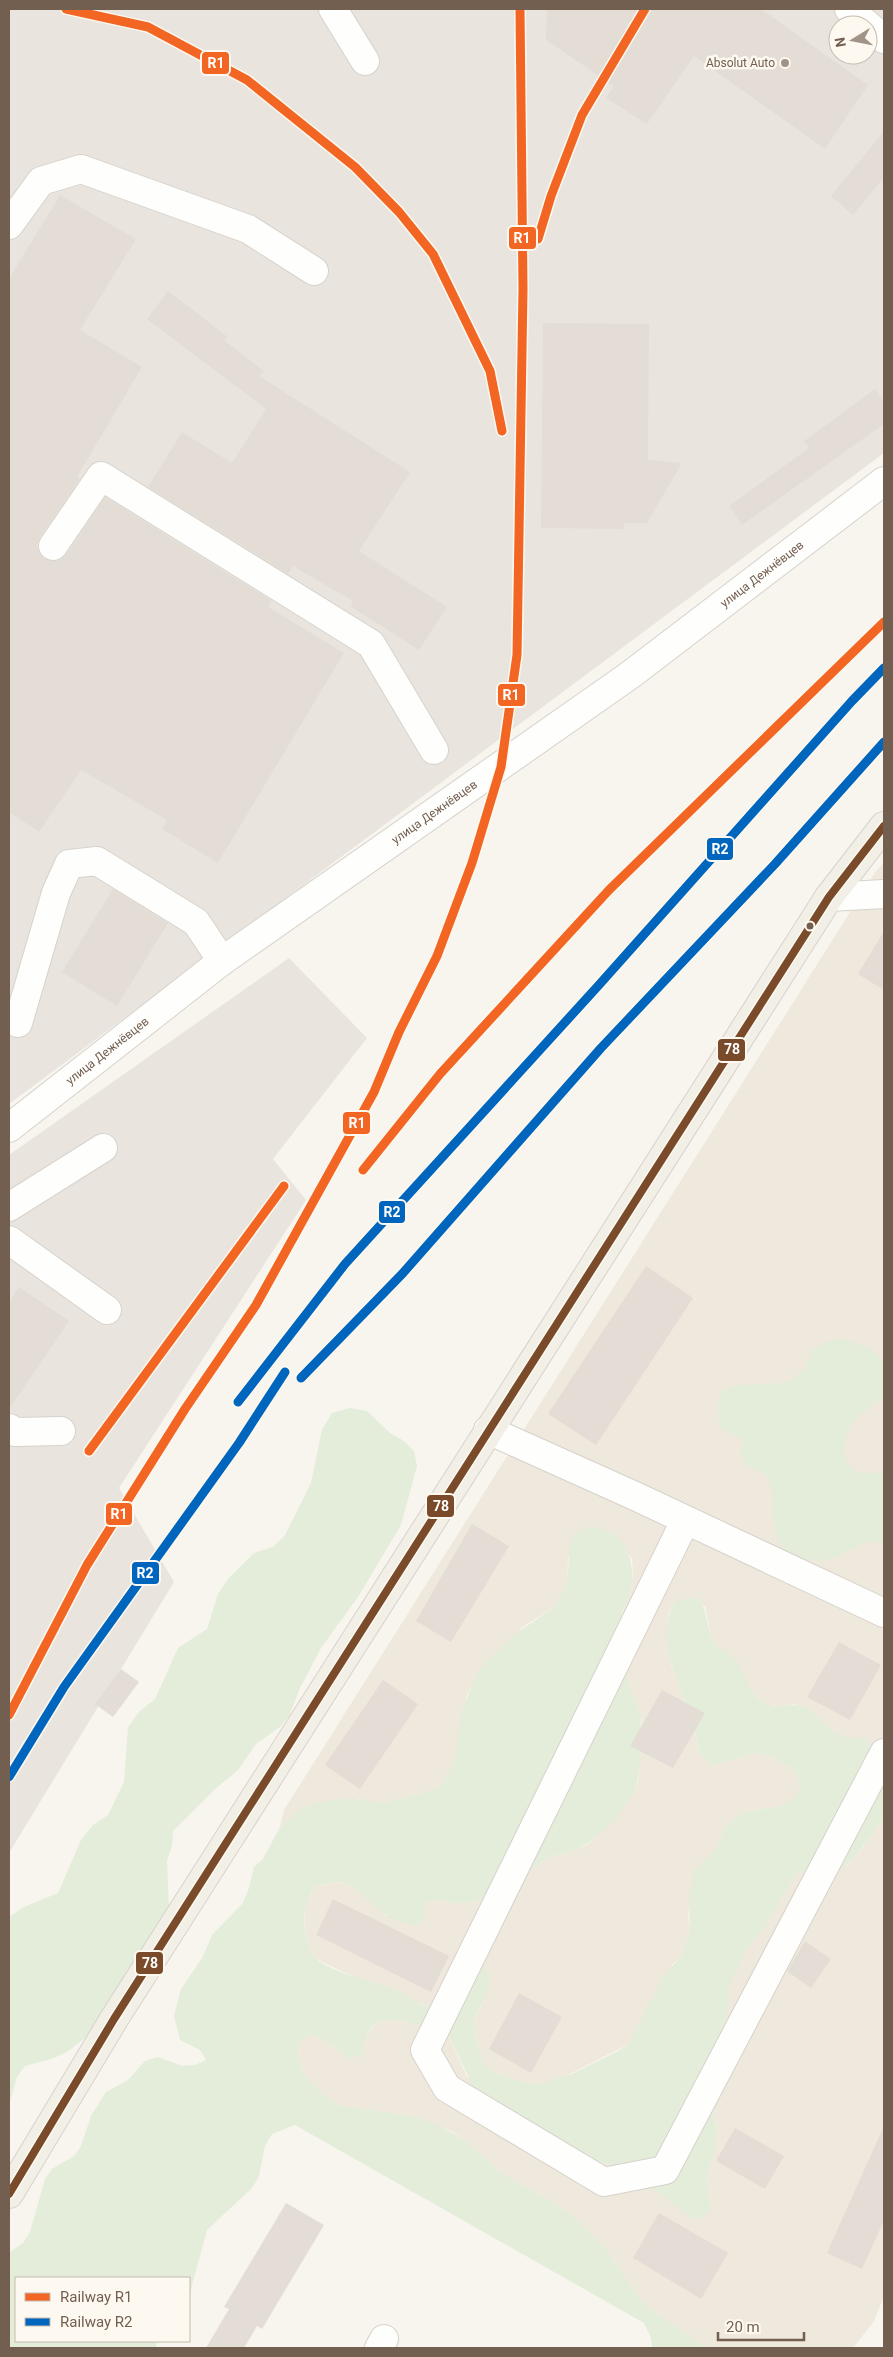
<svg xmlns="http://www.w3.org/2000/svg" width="893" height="2357" font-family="Roboto,sans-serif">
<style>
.residential{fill:#efe8dc}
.industrial{fill:#e9e5de;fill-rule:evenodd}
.green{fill:#e3edda}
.building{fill:#e3ddd5}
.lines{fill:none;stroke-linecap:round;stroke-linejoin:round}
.minor-casing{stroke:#d6d2cc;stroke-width:30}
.major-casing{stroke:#d8d2cc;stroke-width:30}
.minor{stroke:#fefefc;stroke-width:28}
.major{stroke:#f2efe7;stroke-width:28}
.bus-1-casing{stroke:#fdf9f0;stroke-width:11}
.bus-1{stroke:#7a4b2a;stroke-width:8}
.rail-1-casing{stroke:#fdf9f0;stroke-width:12}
.rail-2-casing{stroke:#fdf9f0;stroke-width:12}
.rail-1{stroke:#f26522;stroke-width:9}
.rail-2{stroke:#0065bd;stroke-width:9}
.poi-dot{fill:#a19487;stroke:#fdf9f0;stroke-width:2}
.bus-dot{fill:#735f50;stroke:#fdf9f0;stroke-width:2}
.labels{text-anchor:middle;stroke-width:5;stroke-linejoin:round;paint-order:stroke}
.poi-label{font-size:12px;fill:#735f50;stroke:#fdf9f0;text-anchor:end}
.street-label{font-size:12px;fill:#735f50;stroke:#fdf9f0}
.line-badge{stroke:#fdf9f0;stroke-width:2}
.badge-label{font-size:14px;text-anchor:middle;font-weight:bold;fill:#fff}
</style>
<rect width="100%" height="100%" fill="#f7f5ee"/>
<!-- residential -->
<g class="residential">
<path d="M884 862V1755L841 1737 806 1708 795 1704 783 1706 767 1705 751 1692 732 1657 718 1648 712 1640 705 1606 674 1603 668 1614 667 1641 671 1665 694 1725 698 1750 713 1765 756 1753 773 1757 790 1767 798 1776 800 1789 794 1800 781 1806 745 1812 725 1828 714 1851 694 1871 688 1916 690 1929 682 1956 673 1964 659 1987 629 2044 560 2079 536 2085 511 2079 490 2070 483 2061 476 2041 474 2019 484 2001 429 2007 417 2003 398 1991 359 1979 324 1963 314 1957 309 1948 305 1927V1905L315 1887 335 1882 346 1884 356 1889 386 1916 423 1908 430 1901 441 1899 453 1903 473 1902 521 1877 549 1857 573 1851 590 1843 622 1809 636 1790 639 1777 642 1725 641 1714 632 1694 627 1675 616 1671 614 1660 622 1614 631 1593 633 1570 632 1559 619 1540 568 1558 567 1583 555 1607 524 1626 484 1664 466 1697 454 1763 441 1786 430 1791 382 1803H370L360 1799 300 1810 280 1827 284 1810 876 871Z"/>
<path d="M884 1817V2296L874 2321 853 2348H705L696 2340 651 2309 640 2299 605 2248 567 2211 500 2172 465 2140 451 2131 413 2116 338 2105 323 2095 303 2072 298 2058 299 2043 309 2034 324 2039 349 2059 363 2054 365 2040 373 2026 385 2020H401L416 2025H432L446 2030 467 2077 586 2157 617 2167 639 2178 695 2219 710 2206 707 2174 716 2148 717 2129 709 2100 712 2065 717 2042 723 2033 728 2012V1991L739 1963 744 1953 765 1927 796 1874 805 1869 846 1866 863 1848Z"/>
</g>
<!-- industrial -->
<g class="industrial">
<path d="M9 9H884V453L9 1104ZM838 25H868V55H838Z"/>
<path d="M289 958 367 1038 273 1159 306 1200 119 1488 174 1582 9 1853V1155Z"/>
</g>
<!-- green -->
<g class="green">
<path d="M842 1339C883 1349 884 1357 884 1396 876 1404 866 1409 857 1417 845 1429 838 1459 854 1470 863 1476 874 1473 884 1471V1542C852 1537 840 1568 804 1559 792 1556 787 1554 780 1543 769 1526 777 1488 766 1476 762 1472 748 1466 743 1462L741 1450 743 1438 729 1433 720 1427C717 1413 717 1404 722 1390 730 1388 737 1385 745 1385 761 1383 780 1387 794 1378 818 1362 799 1344 842 1339Z"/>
<path d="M350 1408 367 1411 390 1433 404 1441 414 1451 417 1466 401 1525 358 1597 321 1648 300 1688 289 1716 280 1727 256 1744 238 1770 215 1789 173 1831 172 1846 167 1861 169 1909 90 2034 67 2052 54 2058 25 2066 17 2077 9 2105V1917L24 1907 58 1893 81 1840 93 1825 108 1815 124 1782 128 1727 140 1711 155 1699 178 1648 207 1629 218 1594 228 1579 254 1553 273 1547 285 1535 311 1483 322 1430 332 1413Z"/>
<path d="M588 1527C626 1526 636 1561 631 1592 629 1600 624 1606 622 1614 616 1631 617 1653 616 1671L627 1675 632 1694 641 1714 640 1766 636 1790 616 1818 590 1842 573 1851 549 1857 521 1877 473 1902 453 1903 441 1899 430 1901 423 1908 425 1918 419 1925C395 1924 381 1913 365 1897 359 1892 354 1886 346 1884 336 1880 325 1884 315 1887 306 1900 303 1913 305 1930 307 1938 308 1948 313 1955 324 1972 378 1982 397 1990 410 1997 425 2014 442 2004 452 1998 471 1977 480 1967L489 1972 490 1982 488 1992 474 2019 476 2041 483 2061 490 2070 511 2079 536 2085 572 2074 618 2051 629 2044 664 1975 682 1956 690 1929 689 1903 693 1871 714 1851 725 1828 734 1819 745 1812 781 1806 793 1800 800 1789 798 1776 790 1767 773 1757 756 1753 713 1765C693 1756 699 1740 693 1722 681 1686 653 1641 674 1603L685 1599 698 1597C708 1611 706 1626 713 1640 717 1650 726 1651 733 1657 747 1673 745 1691 765 1703 778 1711 794 1700 806 1708 828 1721 834 1743 864 1738L884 1755V1817C875 1830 851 1869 834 1871 820 1872 809 1866 796 1874L765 1927 744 1953 728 1991V2012L723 2034 717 2042 712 2065 709 2100 717 2129 716 2148 707 2174 710 2206 709 2212 703 2217 695 2219 689 2216 639 2178 617 2167 586 2157 476 2093 446 2030 432 2025H416L401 2020H385L372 2026 365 2040 363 2054 349 2059 324 2039 309 2034 299 2043 298 2058 303 2072 323 2095 338 2105 413 2116 434 2123 465 2140 500 2172 567 2211 605 2248 640 2299 651 2309 696 2340 705 2348H652L651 2338 644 2323 295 2125 272 2134 265 2146 259 2176 252 2188 207 2230 189 2296V2278H16V2341H157L156 2348H9V2253L23 2243 30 2232 45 2179 52 2169 74 2156 81 2146 91 2116 106 2092 128 2080 145 2061 158 2057 182 2066 195 2065 206 2060 200 2050 180 2040 174 2016 181 1989 202 1958 212 1935 242 1904 248 1891 254 1867 263 1859 280 1827 300 1810 312 1804 348 1798 382 1803 430 1791 441 1786 454 1763 462 1709 477 1675 484 1664 515 1634 555 1607 567 1583 570 1544 576 1533Z"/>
</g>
<!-- building -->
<g class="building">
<path d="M547 9H761L868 85 825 149 694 56 647 124 606 98 614 86 546 40Z"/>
<path d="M884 131V177L853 215 831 196Z"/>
<path d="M60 195 136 239 80 330 142 367 77 477 80 479 40 537 37 545 39 553 45 559 51 561 60 560 66 555 105 497 272 601 268 607 344 653 218 863 162 829 167 820 81 770 39 832 9 812V279Z"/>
<path d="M168 291 228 337 225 341 264 371 259 376 410 472 359 551 447 607 419 650 350 606 353 601 293 566 288 574 148 487 182 432 232 463 266 409 147 319Z"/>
<path d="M543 323 649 324 648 460 682 463 647 523H624V529L541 528Z"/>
<path d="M875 389 884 402V424L742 525 729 506 809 448 804 441Z"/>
<path d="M113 889 168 923 117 1006 62 972Z"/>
<path d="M884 931V990L858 974Z"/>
<path d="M646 1266 693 1298 596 1445 548 1414Z"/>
<path d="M19 1287 69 1321 9 1409V1303Z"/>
<path d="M472 1524 509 1546 451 1642 416 1621Z"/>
<path d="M839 1642 881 1665 850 1720 807 1697Z"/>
<path d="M121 1669 139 1682 113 1717 95 1704Z"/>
<path d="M383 1680 418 1704 360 1789 325 1765Z"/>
<path d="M662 1690 705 1713 673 1768 630 1746Z"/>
<path d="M333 1899 449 1956 431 1992 316 1935Z"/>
<path d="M805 1941 831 1959 811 1988 787 1971Z"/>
<path d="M519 1993 562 2017 531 2073 489 2049Z"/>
<path d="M884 2126V2220L862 2269 827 2253Z"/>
<path d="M735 2128 784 2156 765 2189 716 2161Z"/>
<path d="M286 2203 324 2225 262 2329 257 2326 244 2348H206L229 2309 224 2307Z"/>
<path d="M659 2213 728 2253 701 2299 633 2258Z"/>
</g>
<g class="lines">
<defs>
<g id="minor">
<path d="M333 9 365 61"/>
<path d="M849 9 884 39"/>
<path d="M9 225 41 181 81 169 248 229 314 271"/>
<path d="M53 546 101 476 371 644 434 750"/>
<path d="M829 897 884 894"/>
<path d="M18 1023 56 893 69 864 97 861 196 922 222 961"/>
<path id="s1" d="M9 1128 222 961 630 675 884 481"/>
<path d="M9 1207 103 1148"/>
<path d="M9 1240 107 1310"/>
<path d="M9 1428 15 1432 61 1431"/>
<path d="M488 1430 635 1496 884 1613"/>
<path d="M685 1521 425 2050 447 2088 604 2182 665 2170 884 1753"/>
<path d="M379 2348 384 2339"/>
</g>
<path id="major" d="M9 2194 114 2019 829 897 884 826"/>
</defs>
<!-- minor casing -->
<use href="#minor" class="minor-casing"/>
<!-- major casing -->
<use href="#major" class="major-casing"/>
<!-- minor -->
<use href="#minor" class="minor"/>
<!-- major -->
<use href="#major" class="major"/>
<defs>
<path id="bus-1" d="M9 2194 114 2019 829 897 884 826"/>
</defs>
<!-- bus-1 casing -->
<use href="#bus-1" class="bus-1-casing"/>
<!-- bus-1 -->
<use href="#bus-1" class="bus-1"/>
<defs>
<g id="rail-1">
<path d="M66 9 148 27 247 80 355 167 399 212 433 254 490 371 502 431"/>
<path d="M538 239 551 196 582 115 645 9"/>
<path d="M363 1170 440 1074 609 890 884 622"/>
<path d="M89 1451 284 1186"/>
<path d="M9 1715 87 1565 185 1409 256 1305 374 1092 399 1032 437 956 472 863 501 767 517 655 523 289 520 9"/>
</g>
<g id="rail-2">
<path d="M301 1378 403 1273 601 1048 775 864 884 742"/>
<path d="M238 1402 345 1264 598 986 852 701 884 668"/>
<path d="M9 1777 64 1687 239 1443 285 1372"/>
</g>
</defs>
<!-- rail-1 casing -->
<use href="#rail-1" class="rail-1-casing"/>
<!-- rail-2 casing -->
<use href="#rail-2" class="rail-2-casing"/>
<!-- rail-1 -->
<use href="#rail-1" class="rail-1"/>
<!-- rail-2 -->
<use href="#rail-2" class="rail-2"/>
</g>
<!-- markers -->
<circle class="poi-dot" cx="785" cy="63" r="5"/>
<circle class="bus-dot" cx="810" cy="926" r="4.5"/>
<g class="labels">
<!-- poi labels -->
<g class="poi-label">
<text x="775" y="67">Absolut Auto</text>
</g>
<!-- street labels -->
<g class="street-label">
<text dy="4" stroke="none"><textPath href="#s1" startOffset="935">улица Дежнёвцев</textPath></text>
<text dy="4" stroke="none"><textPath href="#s1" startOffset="530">улица Дежнёвцев</textPath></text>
<text dy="4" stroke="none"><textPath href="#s1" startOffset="125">улица Дежнёвцев</textPath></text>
</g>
</g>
<g class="line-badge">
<rect x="201" y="51" width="29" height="24" rx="5" fill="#f26522"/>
<rect x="508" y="226" width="29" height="24" rx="5" fill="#f26522"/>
<rect x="497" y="683" width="29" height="24" rx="5" fill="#f26522"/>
<rect x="706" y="837" width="28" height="24" rx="5" fill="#0065bd"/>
<rect x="717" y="1038" width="29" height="24" rx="5" fill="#7a4b2a"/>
<rect x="342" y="1111" width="29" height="24" rx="5" fill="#f26522"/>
<rect x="378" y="1200" width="28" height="24" rx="5" fill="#0065bd"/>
<rect x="426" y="1494" width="29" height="24" rx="5" fill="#7a4b2a"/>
<rect x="105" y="1502" width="28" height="24" rx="5" fill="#f26522"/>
<rect x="131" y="1561" width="29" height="24" rx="5" fill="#0065bd"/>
<rect x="135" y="1951" width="29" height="24" rx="5" fill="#7a4b2a"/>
</g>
<g class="badge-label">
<text x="216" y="68">R1</text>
<text x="522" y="243">R1</text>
<text x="511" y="700">R1</text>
<text x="720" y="854">R2</text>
<text x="732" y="1054">78</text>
<text x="357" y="1128">R1</text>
<text x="392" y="1217">R2</text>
<text x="441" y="1511">78</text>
<text x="119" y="1519">R1</text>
<text x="145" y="1578">R2</text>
<text x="150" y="1968">78</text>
</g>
<!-- border -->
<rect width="893" height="2357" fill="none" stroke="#735f50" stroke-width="20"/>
<!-- legend -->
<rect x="15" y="2277" width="175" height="65" fill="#fdf9f0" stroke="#c6bbb0"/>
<rect x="25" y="2293" width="25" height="8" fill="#f26522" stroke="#c6bbb0"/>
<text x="60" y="2302" font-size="15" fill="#735f50">Railway R1</text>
<rect x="25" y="2318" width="25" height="8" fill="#0065bd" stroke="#c6bbb0"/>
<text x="60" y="2327" font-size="15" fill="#735f50">Railway R2</text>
<!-- north arrow -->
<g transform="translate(853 40) rotate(260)"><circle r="24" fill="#fdf9f0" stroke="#c6bbb0"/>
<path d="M0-4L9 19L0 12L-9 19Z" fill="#a19487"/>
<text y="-8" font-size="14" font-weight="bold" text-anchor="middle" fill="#735f50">N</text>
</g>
<!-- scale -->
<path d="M718 2332v8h86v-8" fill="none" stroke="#735f50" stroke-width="2.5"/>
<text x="726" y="2332" font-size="15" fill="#735f50" stroke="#fdf9f0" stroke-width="4" paint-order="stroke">20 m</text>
</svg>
